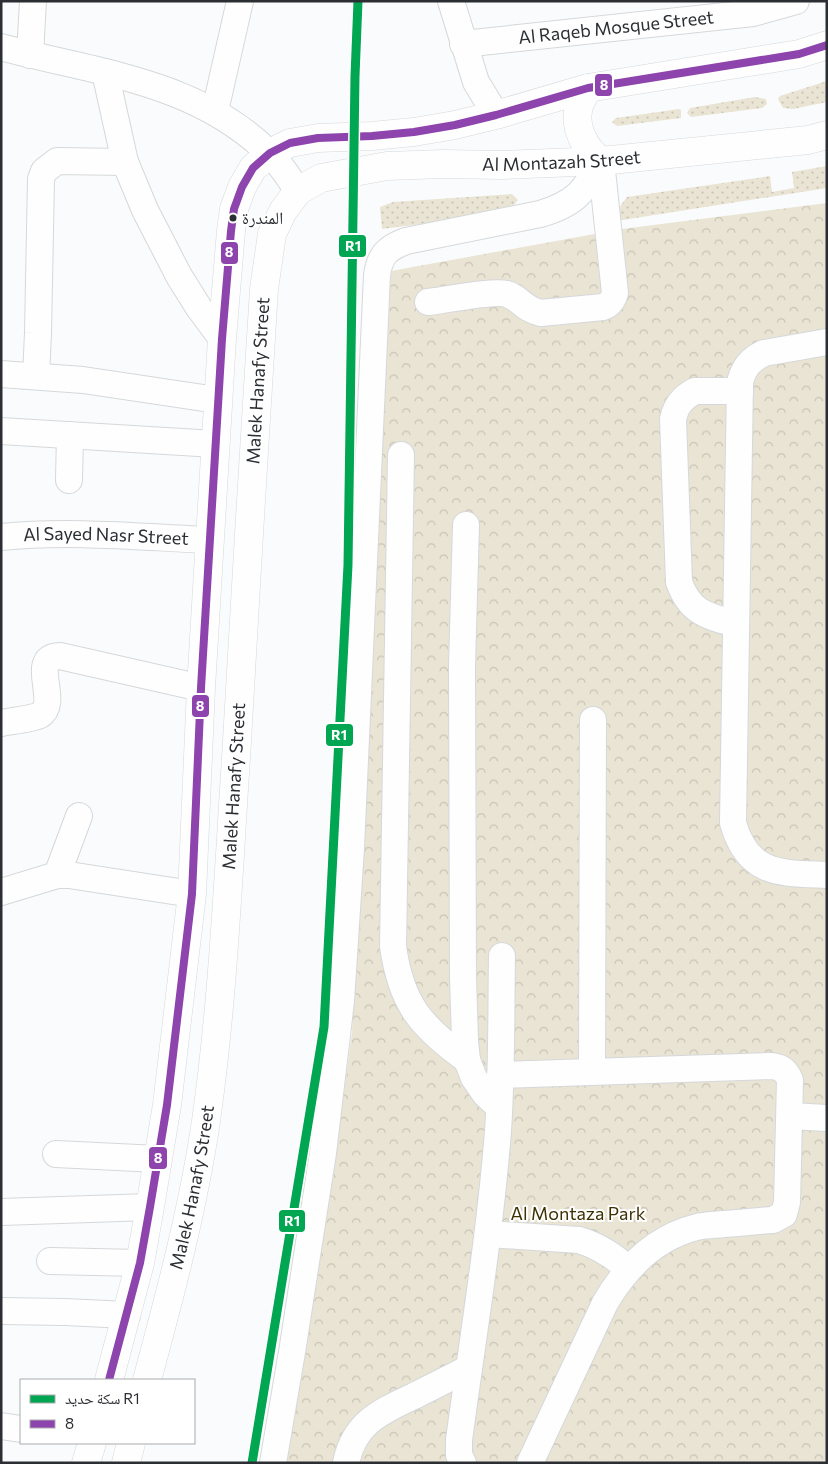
<svg xmlns="http://www.w3.org/2000/svg" width="828" height="1464" font-family="Commissioner,'Noto Naskh Arabic',sans-serif">
<style>
.grass{fill:url(#grass-dots)}
.park{fill:url(#park-crowns)}
.lines{fill:none;stroke-linecap:round;stroke-linejoin:round}
.minor-casing{stroke:#d5d8da;stroke-width:28}
.highway-casing{stroke:#d5d8da;stroke-width:29}
.minor{stroke:#fefeff;stroke-width:26}
.highway{stroke:#fefeff;stroke-width:28}
.bus-1-casing{stroke:#fff;stroke-width:11}
.bus-1{stroke:#8e44ad;stroke-width:8}
.rail-1-casing{stroke:#fff;stroke-width:12}
.rail-1{stroke:#00a651;stroke-width:9}
.bus-dot{fill:#2b2e32;stroke:#fff;stroke-width:2}
.labels{text-anchor:middle;stroke-width:4;stroke-linejoin:round;paint-order:stroke}
.bus-label{font-size:17px;fill:#2b2e32;stroke:#fff;text-anchor:start}
.street-label{font-size:18px;fill:#2b2e32;stroke:#fff}
.park-label{font-size:18px;fill:#3e3002;stroke:#fff}
.line-badge{stroke:#fff;stroke-width:2}
.badge-label{font-size:14px;text-anchor:middle;font-weight:bold;fill:#fff}
</style>
<defs>
<pattern id="grass-dots" width="8" height="8" patternUnits="userSpaceOnUse" patternTransform="scale(1.25)"><rect width="8" height="8" fill="#eae4d4"/><path d="M2 2h.1M6 6h.1" fill="none" stroke="#c9c4b6" stroke-width="1.8" stroke-linecap="round"/></pattern>
<pattern id="park-crowns" width="20" height="18" patternUnits="userSpaceOnUse" patternTransform="scale(1.25)"><rect width="20" height="18" fill="#eae4d4"/><path d="M2 6a3 3 0 1 1 6 0M12 15a3 3 0 1 1 6 0" fill="none" stroke="#c9c4b6"/></pattern>
</defs>
<rect width="100%" height="100%" fill="#fafbfc"/>
<!-- grass -->
<g class="grass">
<path d="M827 81V102L793 109 783 108 778 99 780 96Z"/>
<path d="M755 97 766 99 767 104 762 108 691 117 687 113 690 108Z"/>
<path d="M679 109 681 110V118L617 126 612 122 616 118Z"/>
<path d="M827 166V188L616 221 621 205 627 197 770 176 772 192 794 188 792 172Z"/>
<path d="M512 194 518 200 514 205 437 222 382 229 380 207 393 202Z"/>
</g>
<!-- park -->
<path class="park" d="M827 203V1463H284L337 1144 352 1032 391 271 622 229Z"/>
<g class="lines">
<defs>
<g id="minor">
<path d="M451 1 476 82 496 115"/>
<path id="s1" d="M463 44 753 13 796 1"/>
<path d="M1 47C96 73 194 80 268 152 280 163 289 178 298 191"/>
<path d="M30 55 33 1"/>
<path d="M105 72 125 162 145 210 179 276 199 308 222 339"/>
<path d="M215 111 240 1"/>
<path d="M428 302C444 300 495 290 507 294 520 298 523 309 541 313L603 307C610 305 613 300 615 293L601 161"/>
<path d="M827 342 764 353C750 360 744 367 740 382L733 823C748 876 781 873 827 875"/>
<path d="M1 374 83 380 217 400"/>
<path d="M36 376 38 333 41 179 44 171 57 161 125 162"/>
<path d="M1 431 215 444"/>
<path d="M401 455 393 946C401 1004 421 1027 467 1060"/>
<path d="M69 480 70 435"/>
<path d="M466 525 462 666 463 977 465 1041 467 1060 474 1078 485 1094 499 1107"/>
<path id="s2" d="M1 537C70 530 141 537 210 540"/>
<path d="M736 624C707 616 690 613 679 582L673 419C676 405 683 397 695 391H740"/>
<path d="M1 723C11 721 32 719 40 715 61 702 27 657 60 656L201 688"/>
<path d="M57 875 79 816"/>
<path d="M1 892 57 875H69L192 894"/>
<path d="M592 1072 593 720"/>
<path d="M500 1075 769 1066C780 1066 786 1070 790 1080L787 1202 784 1214 773 1220C757 1221 740 1223 724 1224 715 1225 705 1225 697 1227 656 1237 626 1267 605 1303L530 1463"/>
<path d="M790 1116 827 1118"/>
<path d="M56 1154 158 1159"/>
<path d="M1 1212 150 1207"/>
<path d="M488 1234 579 1240C599 1246 613 1255 628 1269"/>
<path d="M50 1261 140 1263"/>
<path d="M1 1311 65 1312 127 1315"/>
<path d="M1 1426 21 1429"/>
<path d="M273 1463 292 1352 323 1153 341 1001 351 848 377 275C380 255 387 248 406 241L540 214C575 204 584 192 601 161"/>
<path d="M346 1463C354 1423 380 1412 414 1396 432 1387 450 1378 469 1368"/>
<path d="M463 1463 459 1455V1440C473 1337 490 1234 498 1131 502 1073 501 1014 502 956"/>
</g>
<g id="highway">
<path d="M588 88C585 94 581 100 579 106 573 127 585 149 601 161"/>
<path d="M109 1380 140 1263 150 1207 167 1105 192 894 201 688 222 339 231 231 234 209 242 187 253 168 270 153 290 143 318 138 372 136 414 132 455 125 496 115 588 88 799 54 827 45"/>
<path id="s3" d="M147 1380C170 1295 193 1209 206 1121 223 1001 228 879 236 758 245 602 254 445 264 289L272 234 283 211 298 191 321 178 387 166 443 164 502 165 601 161 808 140 827 135"/>
<path d="M86 1463 92 1443"/>
<path d="M126 1463 131 1443"/>
</g>
</defs>
<!-- minor casing -->
<use href="#minor" class="minor-casing"/>
<!-- highway casing -->
<use href="#highway" class="highway-casing"/>
<!-- minor -->
<use href="#minor" class="minor"/>
<!-- highway -->
<use href="#highway" class="highway"/>
<defs>
<path id="bus-1" d="M109 1380 140 1263 150 1207 167 1105 192 894 201 688 222 339 231 231 234 209 242 187 253 168 270 153 290 143 318 138 372 136 414 132 455 125 496 115 588 88 799 54 827 45"/>
</defs>
<!-- bus-1 casing -->
<use href="#bus-1" class="bus-1-casing"/>
<!-- bus-1 -->
<use href="#bus-1" class="bus-1"/>
<defs>
<path id="rail-1" d="M252 1463 324 1027 348 565 355 76 358 1"/>
</defs>
<!-- rail-1 casing -->
<use href="#rail-1" class="rail-1-casing"/>
<!-- rail-1 -->
<use href="#rail-1" class="rail-1"/>
</g>
<!-- markers -->
<circle class="bus-dot" cx="233" cy="218" r="4.5"/>
<g class="labels">
<!-- bus labels -->
<g class="bus-label">
<text x="242" y="224">المندرة</text>
</g>
<!-- street labels -->
<g class="street-label">
<text dy="6" stroke="none"><textPath href="#s1" startOffset="154">Al Raqeb Mosque Street</textPath></text>
<text dy="6" stroke="none"><textPath href="#s3" startOffset="1474">Al Montazah Street</textPath></text>
<text dy="6" stroke="none"><textPath href="#s3" startOffset="1008">Malek Hanafy Street</textPath></text>
<text dy="6" stroke="none"><textPath href="#s2" startOffset="105">Al Sayed Nasr Street</textPath></text>
<text dy="6" stroke="none"><textPath href="#s3" startOffset="602">Malek Hanafy Street</textPath></text>
<text dy="6" stroke="none"><textPath href="#s3" startOffset="198">Malek Hanafy Street</textPath></text>
</g>
<!-- park labels -->
<g class="park-label">
<text x="578" y="1220">Al Montaza Park</text>
</g>
</g>
<g class="line-badge">
<rect x="594" y="73" width="19" height="24" rx="5" fill="#8e44ad"/>
<rect x="338" y="234" width="29" height="24" rx="5" fill="#00a651"/>
<rect x="220" y="241" width="19" height="24" rx="5" fill="#8e44ad"/>
<rect x="191" y="694" width="19" height="24" rx="5" fill="#8e44ad"/>
<rect x="325" y="723" width="29" height="24" rx="5" fill="#00a651"/>
<rect x="148" y="1146" width="20" height="24" rx="5" fill="#8e44ad"/>
<rect x="278" y="1209" width="28" height="24" rx="5" fill="#00a651"/>
</g>
<g class="badge-label">
<text x="604" y="90">8</text>
<text x="353" y="251">R1</text>
<text x="229" y="257">8</text>
<text x="200" y="711">8</text>
<text x="339" y="740">R1</text>
<text x="158" y="1163">8</text>
<text x="292" y="1226">R1</text>
</g>
<!-- border -->
<rect width="828" height="1464" fill="none" stroke="#2b2e32" stroke-width="5"/>
<!-- legend -->
<rect x="20" y="1379" width="175" height="65" fill="#ffffff" stroke="#aaabad"/>
<rect x="30" y="1395" width="25" height="8" fill="#00a651" stroke="#aaabad"/>
<text x="65" y="1404" font-size="15" fill="#2b2e32">سكة حديد R1</text>
<rect x="30" y="1420" width="25" height="8" fill="#8e44ad" stroke="#aaabad"/>
<text x="65" y="1429" font-size="15" fill="#2b2e32">8</text>
</svg>
